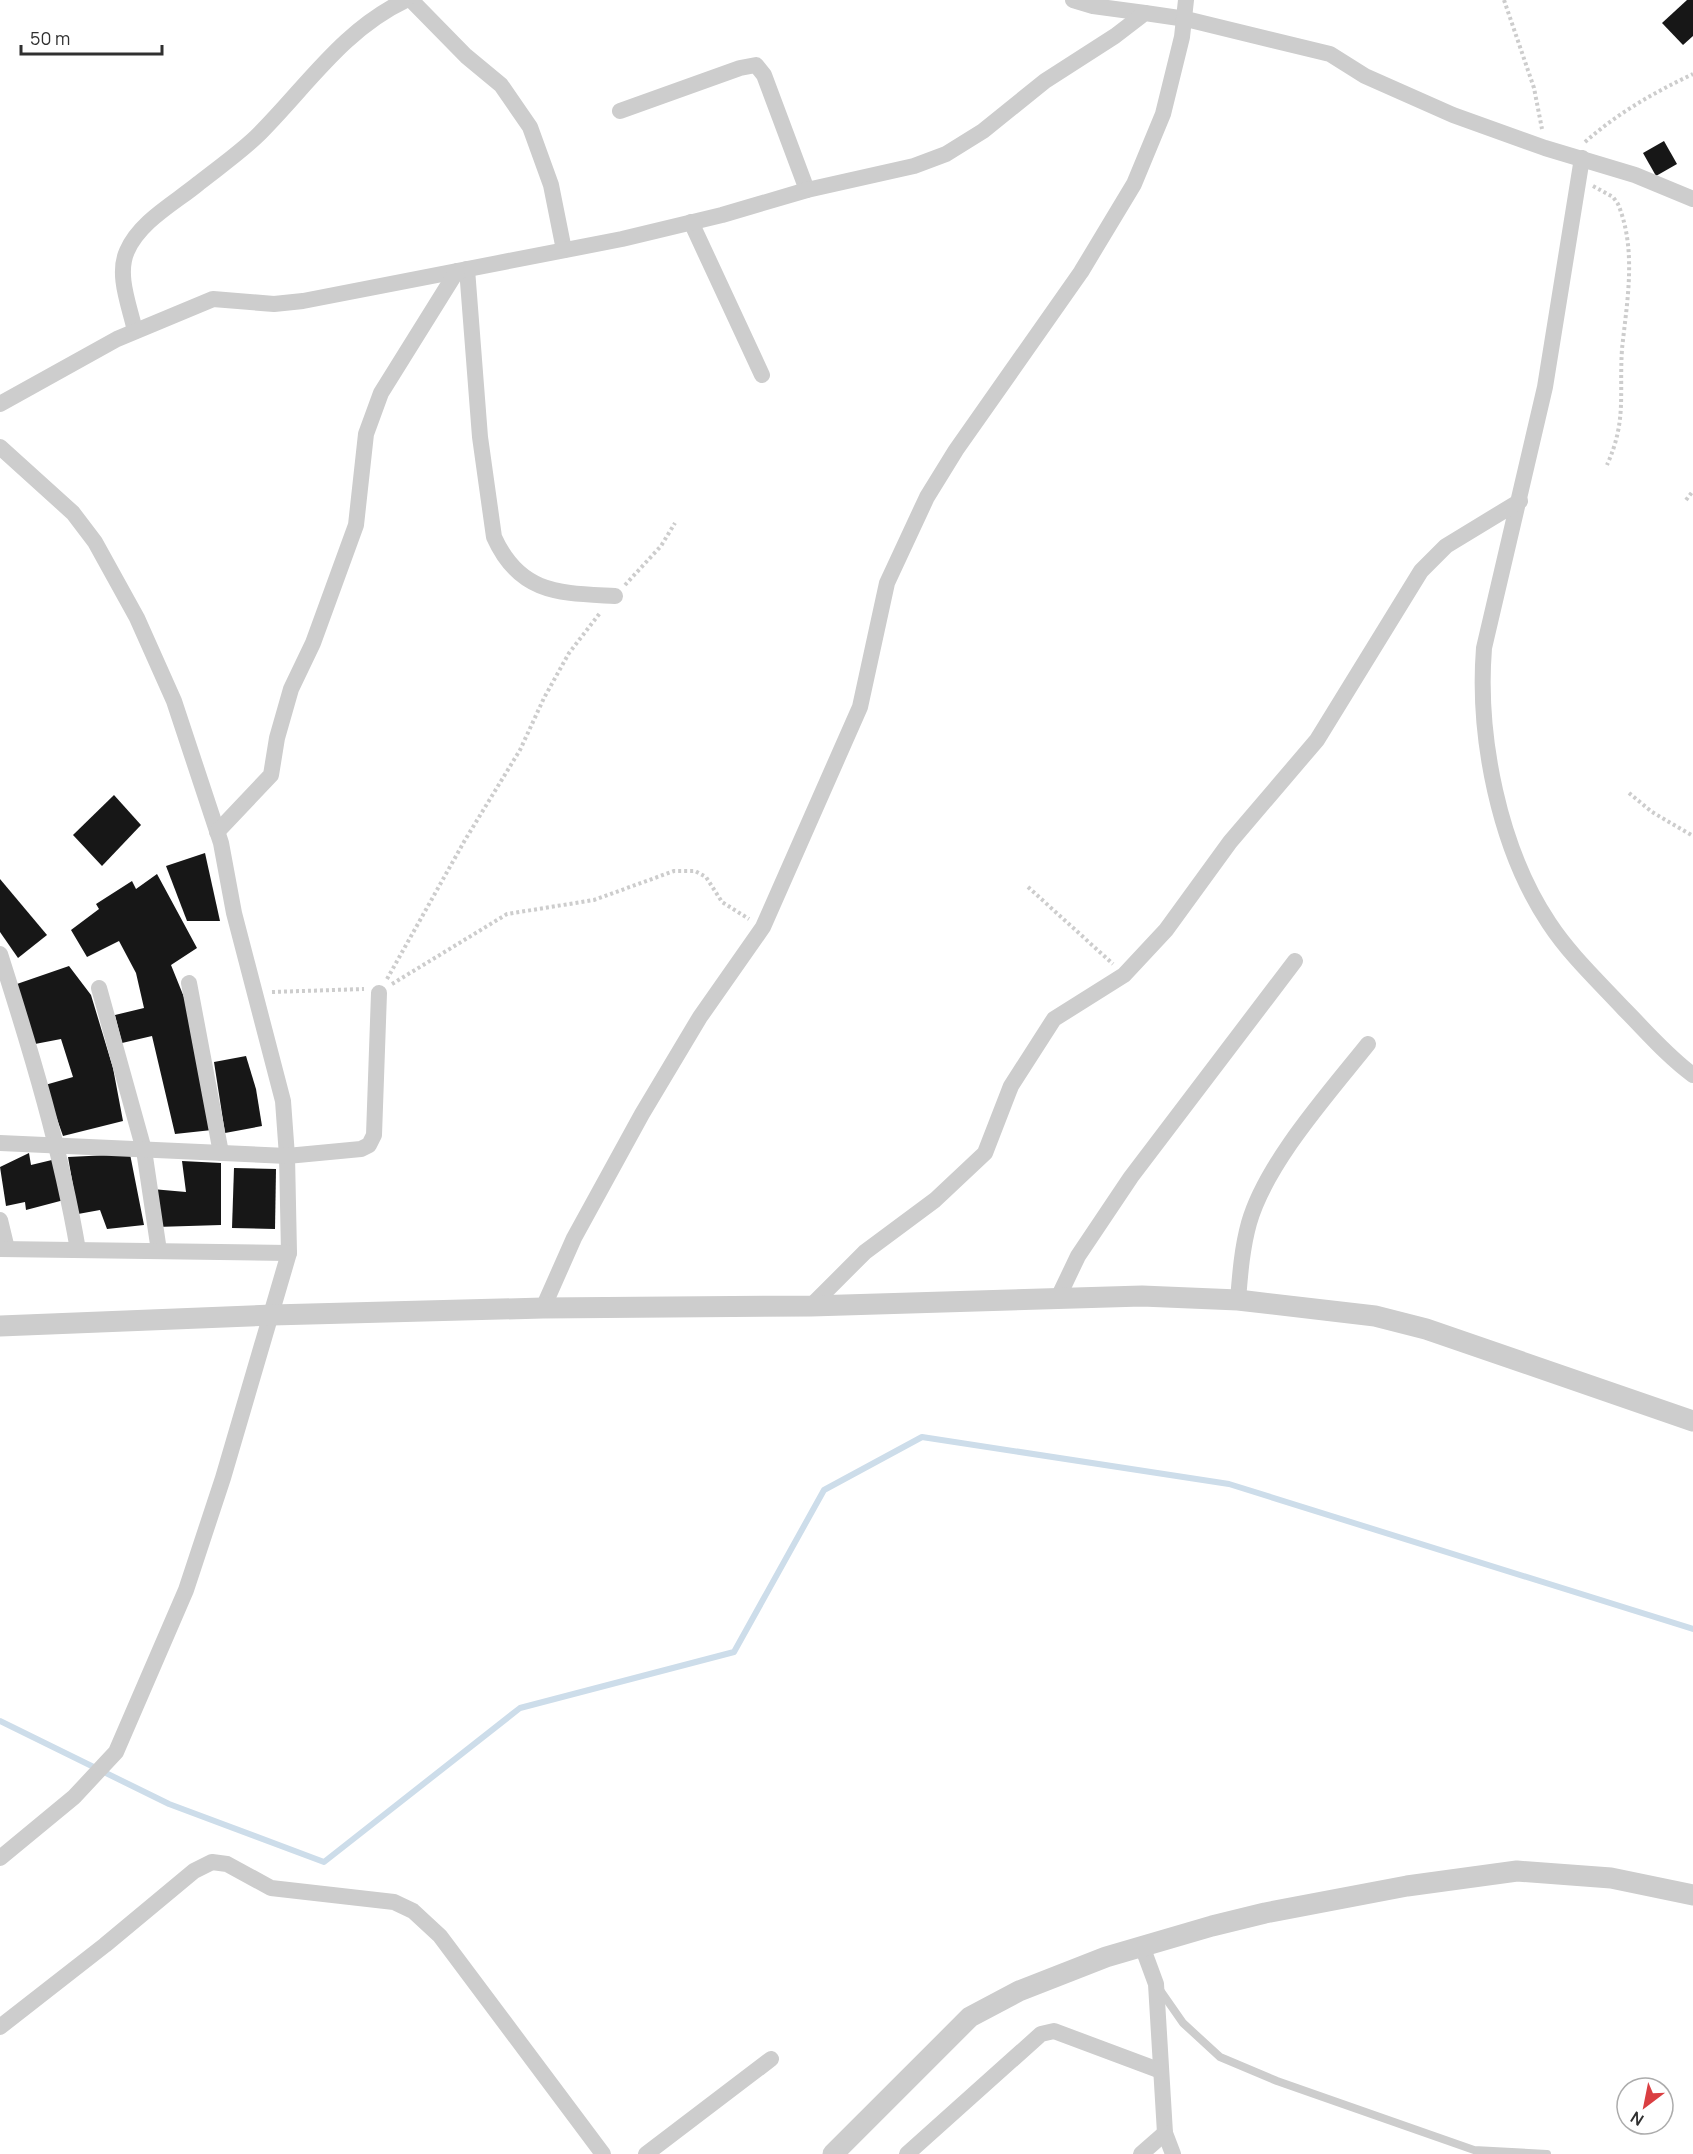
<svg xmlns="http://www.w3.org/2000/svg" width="1693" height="2154" font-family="Manrope,sans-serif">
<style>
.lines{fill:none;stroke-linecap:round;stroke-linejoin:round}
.stream{stroke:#cdddea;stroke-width:6}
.building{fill:#171717}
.path{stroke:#cdcdcd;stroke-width:4;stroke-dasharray:3 3;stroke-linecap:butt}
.service{stroke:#cdcdcd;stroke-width:8}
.minor{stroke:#cdcdcd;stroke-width:16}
.tertiary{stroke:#cdcdcd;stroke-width:21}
</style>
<rect width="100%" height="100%" fill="#fff"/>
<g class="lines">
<!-- stream -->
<path class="stream" d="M0 1721 169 1804 324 1862 520 1708 734 1652 824 1490 922 1437 1229 1484 1693 1629"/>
</g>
<!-- building -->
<g class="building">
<path d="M1687 0H1693V36L1683 45 1662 23Z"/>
<path d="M1664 141 1677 164 1656 176 1643 153Z"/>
<path d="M114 795 141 825 102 866 73 835Z"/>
<path d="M205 853 220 921H187L166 866Z"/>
<path d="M157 874 197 948 171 965 190 1012 212 1130 175 1134 152 1036 122 1043 115 1015 144 1008 136 973 119 941 87 957 71 930 99 909 96 904 132 881 136 889Z"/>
<path d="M0 879 47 935 18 958 0 932Z"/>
<path d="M69 966 91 995 113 1068 123 1121 63 1136 45 1085 73 1077 61 1039 35 1044 14 985Z"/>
<path d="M246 1056 256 1089 262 1126 225 1133 214 1062Z"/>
<path d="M29 1153 31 1165 56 1159 64 1200 26 1210 25 1202 6 1206 0 1167Z"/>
<path d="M130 1154 144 1225 107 1229 100 1210 78 1214 68 1157Z"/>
<path d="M182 1161 221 1163V1225L156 1227 152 1189 186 1192Z"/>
<path d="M234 1168 276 1169 275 1229 232 1228Z"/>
</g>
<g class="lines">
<!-- path -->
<g class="path">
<path d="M1504 0 1534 88 1542 129"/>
<path d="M1585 142C1618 113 1653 93 1693 74"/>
<path d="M1593 186 1613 197 1618 204C1637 250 1627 301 1622 349 1619 395 1627 420 1607 465"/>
<path d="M1686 500 1693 491"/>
<path d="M625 585 661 546 675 523"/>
<path d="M1629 793 1652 812 1693 836"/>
<path d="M1028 887 1113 964"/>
<path d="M387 979 465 840 520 750 544 698 569 653 600 613"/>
<path d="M392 984 507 914 594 900 674 871H695L706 877 722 902 749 919"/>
<path d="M272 992 364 989"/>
</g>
<!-- service -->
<path class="service" d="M1160 1990 1183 2023 1220 2057 1277 2081 1474 2150 1547 2154"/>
<!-- minor -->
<g class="minor">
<path d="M411 0 466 56 501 85 530 127 551 185 564 250"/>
<path d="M1073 0 1093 6 1145 13"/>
<path d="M620 111 740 68 756 65 764 75 807 190"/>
<path d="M1582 158 1545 387 1484 648C1477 737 1499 848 1549 923 1570 955 1598 981 1624 1009 1646 1031 1667 1056 1693 1075"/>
<path d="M691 222 762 375"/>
<path d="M467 269 480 437 494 537C520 595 561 593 615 596"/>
<path d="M135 331C130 307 116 275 127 251 140 221 175 203 199 183 218 168 238 154 256 137 304 90 342 30 406 0"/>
<path d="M0 404 117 339 213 299 274 304 303 301 622 239 722 215 807 190 914 166 946 154 983 131 1045 81 1115 36 1145 13 1186 19 1330 54 1365 76 1453 115 1545 148 1635 175 1693 199"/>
<path d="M0 447 73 513 95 542 137 618 174 701 221 843 234 913 283 1101 287 1156 289 1253 223 1478 186 1590 116 1752 74 1797 0 1858"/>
<path d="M217 832 271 775 277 738 291 689 313 643 356 525 366 434 381 393 457 271"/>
<path d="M0 954C31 1051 61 1150 78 1250"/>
<path d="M189 983 221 1153"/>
<path d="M99 988 144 1150 159 1251"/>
<path d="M0 1143 287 1156 361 1149 369 1145 374 1135 379 993"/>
<path d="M0 1220 7 1249"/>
<path d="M0 1249 289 1253"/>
<path d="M1057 1300 1078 1256 1131 1177 1295 961"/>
<path d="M1238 1300C1240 1275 1242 1248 1249 1223 1266 1163 1329 1093 1368 1044"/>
<path d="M811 1306 865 1252 935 1200 985 1153 1011 1086 1054 1019 1124 975 1166 930 1230 842 1317 740 1421 571 1446 546 1520 501"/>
<path d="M543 1308 574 1238 642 1114 700 1017 763 927 860 707 887 583 927 497 956 450 1081 272 1134 184 1163 114 1182 37 1186 0"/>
<path d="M1142 1946 1156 1984 1165 2133 1173 2154"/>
<path d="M0 2027 105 1945 194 1871 212 1862 227 1864 271 1888 394 1902 413 1911 440 1936 603 2154"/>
<path d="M646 2154 771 2059"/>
<path d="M907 2154 1041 2034 1054 2031 1161 2071"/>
<path d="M1141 2154 1165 2133"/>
</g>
<!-- tertiary -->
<g class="tertiary">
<path d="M0 1326 272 1315 543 1308 811 1306 1142 1296 1238 1300 1375 1316 1426 1329 1693 1421"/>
<path d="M833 2154 970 2017 1019 1991 1106 1957 1212 1926 1265 1913 1407 1886 1517 1871 1611 1878 1693 1895"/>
</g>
</g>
<!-- north arrow -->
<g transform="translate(1645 2106) rotate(212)"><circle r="28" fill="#ffffff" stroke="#acacac" stroke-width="1.5"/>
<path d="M0-4.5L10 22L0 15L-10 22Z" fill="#da3f42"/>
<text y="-9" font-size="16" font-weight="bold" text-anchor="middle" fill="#303030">N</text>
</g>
<!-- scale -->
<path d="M21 45v9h141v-9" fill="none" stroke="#303030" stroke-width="3"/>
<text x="30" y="45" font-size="18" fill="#303030" stroke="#ffffff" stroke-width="4.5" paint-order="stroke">50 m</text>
</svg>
